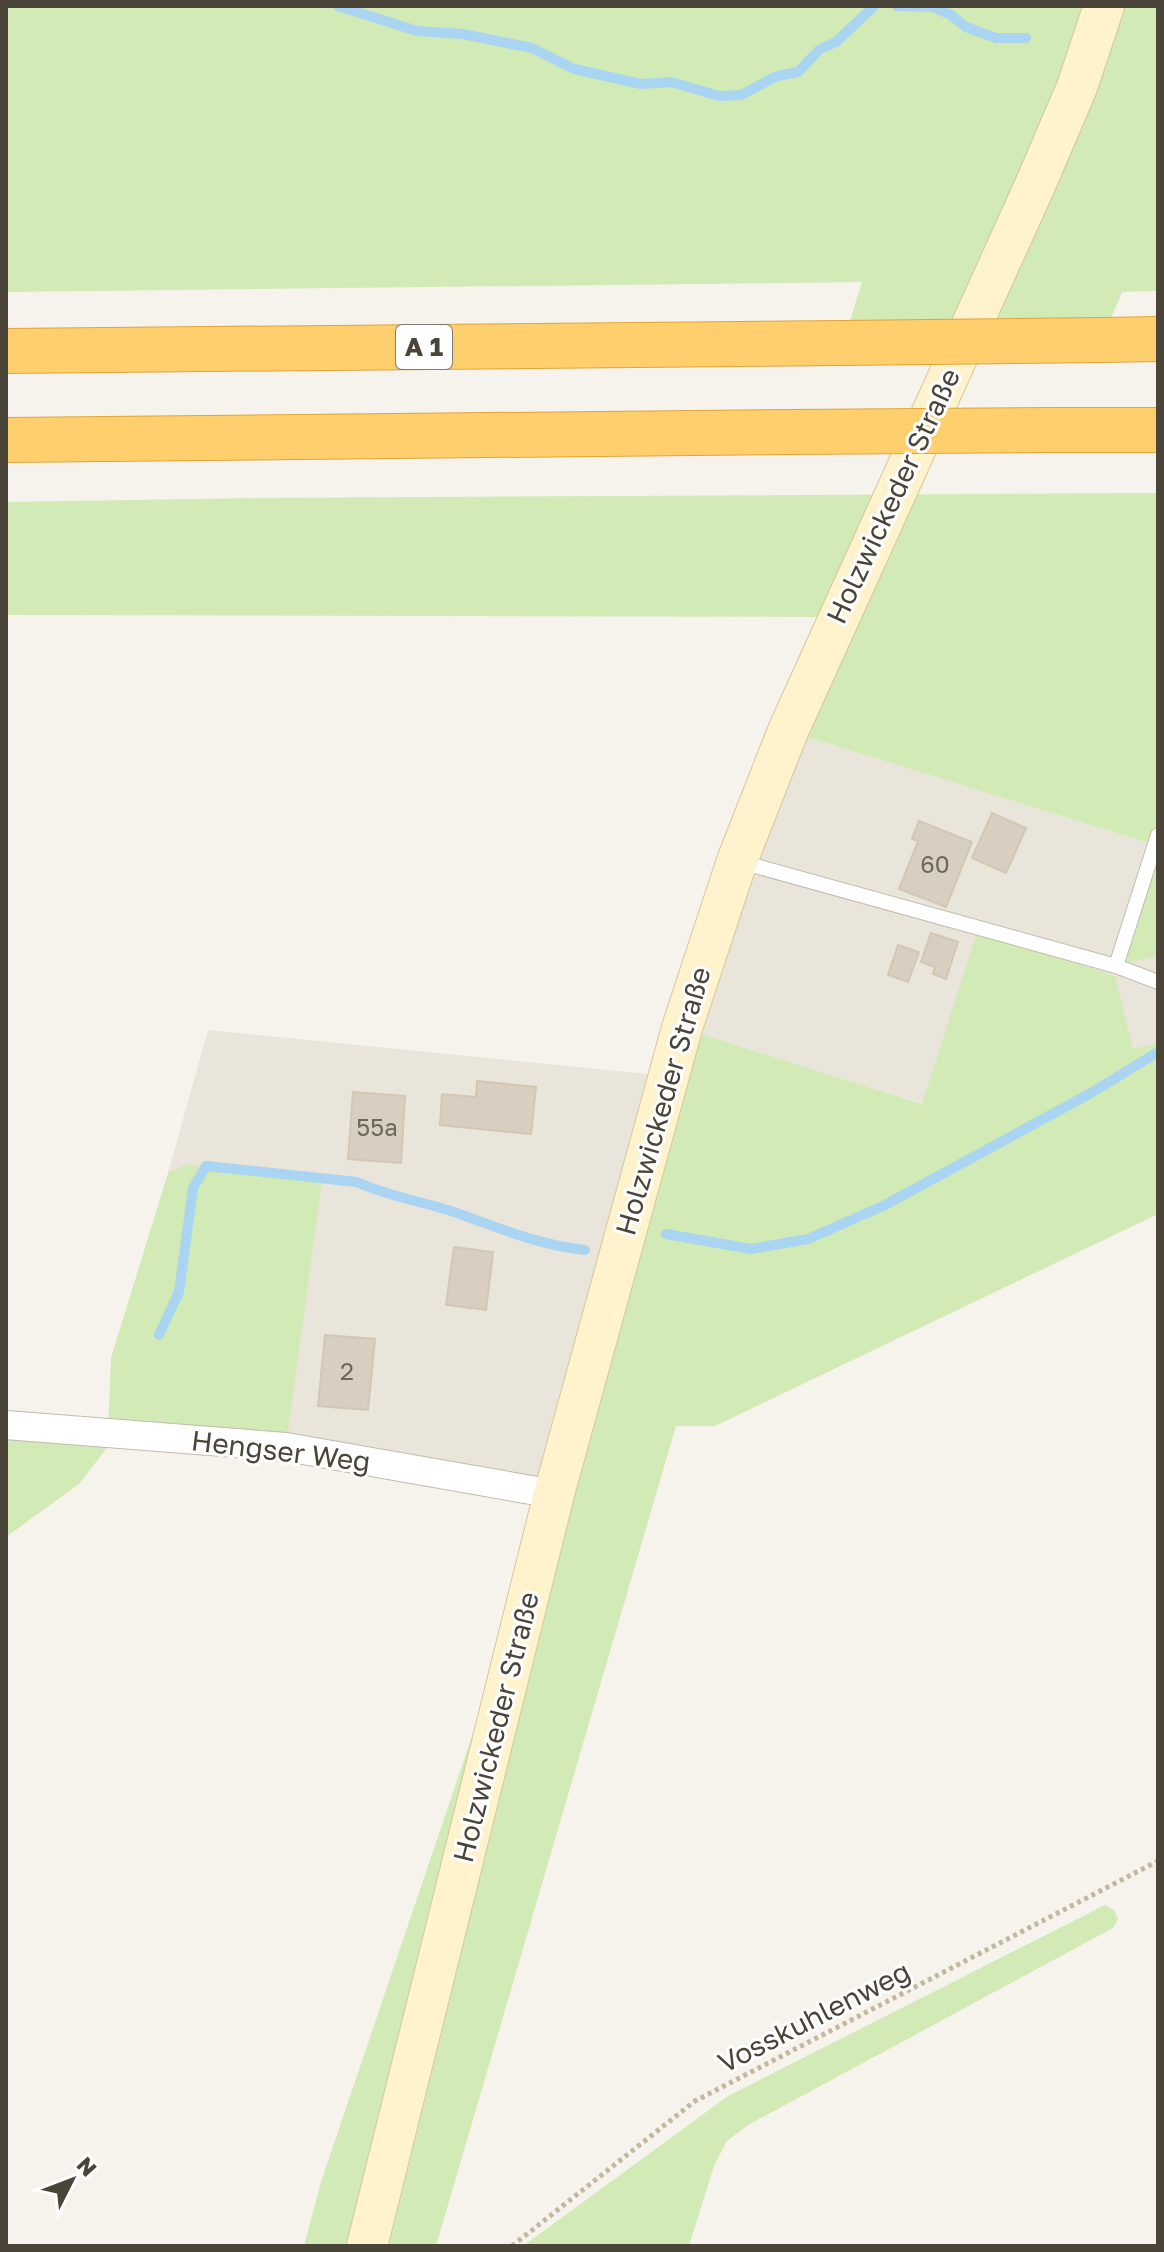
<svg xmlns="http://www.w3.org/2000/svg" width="1164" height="2252" font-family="'Golos Text',sans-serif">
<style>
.residential{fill:#eae5da}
.green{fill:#d2eab5}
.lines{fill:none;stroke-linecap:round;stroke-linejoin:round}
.stream{stroke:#a9d4f2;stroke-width:10}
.building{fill:#d8cfc1;stroke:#d3c7b4;stroke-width:2}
.lane-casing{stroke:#c2bbae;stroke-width:16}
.street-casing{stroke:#c2bbae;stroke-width:30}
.secondary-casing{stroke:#d6c79b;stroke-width:42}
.highway-casing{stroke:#e0a43c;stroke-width:46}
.path{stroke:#c4b79f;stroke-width:5;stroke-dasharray:4 4;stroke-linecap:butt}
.lane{stroke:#fff;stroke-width:14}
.street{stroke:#fff;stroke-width:28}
.secondary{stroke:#fff3cd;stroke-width:40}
.highway{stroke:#ffcf6e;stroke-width:44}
.highway-bridge-casing{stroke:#e0a43c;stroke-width:46;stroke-linecap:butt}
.highway-bridge{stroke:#ffcf6e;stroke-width:44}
.labels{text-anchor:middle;stroke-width:6;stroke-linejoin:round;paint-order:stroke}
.number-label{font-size:24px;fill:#6e675b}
.shield{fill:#fff;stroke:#817c74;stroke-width:2}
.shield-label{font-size:26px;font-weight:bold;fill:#4b4439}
.street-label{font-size:28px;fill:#4b4439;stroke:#fff}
</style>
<rect width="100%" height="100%" fill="#f6f3ec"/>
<!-- residential -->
<g class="residential">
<path d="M788 731 1155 845 1117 966 1158 956V1043L1133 1050 977 933 923 1104 682 1028Z"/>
<path d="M208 1030 667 1076 554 1494 286 1447 168 1173Z"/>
</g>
<!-- green -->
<g class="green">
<path d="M6 6H1158V291L1122 292 1102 340 843 343 862 282 6 292Z"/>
<path d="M1158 493V956L1116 966 1155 845 788 731 837 617 6 615V502L260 498Z"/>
<path d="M977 932 1115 976 1133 1049 1158 1043V1214L715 1426H676L436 2246H304L321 2182 554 1494 682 1028 922 1104Z"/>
<path d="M188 1164 322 1180 286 1447 109 1431 106 1449 79 1484 6 1537V1425L108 1431 111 1358 168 1173Z"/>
<path d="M1105 1905 1114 1910 1118 1919 1113 1928 748 2125 727 2141 714 2166 689 2246H523L728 2096Z"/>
</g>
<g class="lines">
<!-- stream -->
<g class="stream">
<path d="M338 6 417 31 463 34 532 48 574 69 641 84 671 82 719 96 741 95 777 76 798 72 820 49 836 42 874 6"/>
<path d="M897 6 933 7 951 15 966 27 996 38H1026"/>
<path d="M666 1234 751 1249 808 1239 885 1205 1091 1093 1158 1052"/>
<path d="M159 1335 179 1292 193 1188 206 1166 357 1182C391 1198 429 1202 465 1216 504 1230 543 1246 585 1250"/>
</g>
</g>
<!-- building -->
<g class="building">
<path d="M992 813 1026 828 1006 873 972 858Z"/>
<path d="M919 821 972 842 946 907 899 889 918 841 912 839Z"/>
<path d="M931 933 958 942 946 979 933 974 935 967 921 962Z"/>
<path d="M898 945 919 952 908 982 888 975Z"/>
<path d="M477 1081 536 1087 531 1134 440 1125 442 1094 476 1097Z"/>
<path d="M353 1092 405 1096 401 1163 348 1159Z"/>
<path d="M454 1247 493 1252 486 1310 446 1305Z"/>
<path d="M325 1335 375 1339 368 1410 318 1406Z"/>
</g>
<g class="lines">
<defs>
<g id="lane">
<path d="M741 862 1116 966 1158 982"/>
<path d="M1116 966 1158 835"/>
</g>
<path id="street" d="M6 1425 286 1447 554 1494"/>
<path id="secondary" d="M367 2246 554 1494 682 1028 737 861 788 731 1036 183 1077 87 1104 6"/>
<g id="highway">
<path d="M1102 340 1158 339"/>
<path d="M6 351 843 343"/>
<path d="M1059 430H1158"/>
<path d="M6 440 792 432"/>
</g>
</defs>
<!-- lane casing -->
<use href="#lane" class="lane-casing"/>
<!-- street casing -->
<use href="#street" class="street-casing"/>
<!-- secondary casing -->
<use href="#secondary" class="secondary-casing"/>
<!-- highway casing -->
<use href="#highway" class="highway-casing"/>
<!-- path -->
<path class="path" d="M512 2246 695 2101 1158 1861"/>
<!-- lane -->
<use href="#lane" class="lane"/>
<!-- street -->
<use href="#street" class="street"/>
<!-- secondary -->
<use href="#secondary" class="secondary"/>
<!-- highway -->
<use href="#highway" class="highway"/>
<defs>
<g id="highway-bridge">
<path d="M843 343 1102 340"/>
<path d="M792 432 1059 430"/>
</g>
</defs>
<!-- highway-bridge casing -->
<use href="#highway-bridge" class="highway-bridge-casing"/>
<!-- highway-bridge -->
<use href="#highway-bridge" class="highway-bridge"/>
</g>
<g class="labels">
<!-- number labels -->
<g class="number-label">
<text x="935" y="873">60</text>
<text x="377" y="1136">55a</text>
<text x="347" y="1380">2</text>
</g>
<!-- shield labels -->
<rect class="shield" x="396" y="325" width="56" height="44" rx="6"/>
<g class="shield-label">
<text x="424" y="356">A 1</text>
</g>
<!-- street labels -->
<g class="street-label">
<text transform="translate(893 496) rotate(-65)" y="10">Holzwickeder Straße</text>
<text transform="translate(663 1101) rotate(-74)" y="10">Holzwickeder Straße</text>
<text transform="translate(281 1451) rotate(7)" y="10">Hengser Weg</text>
<text transform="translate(496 1727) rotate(-76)" y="10">Holzwickeder Straße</text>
<text transform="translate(814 2017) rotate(-27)" y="10">Vosskuhlenweg</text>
</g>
</g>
<!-- border -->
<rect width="1164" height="2252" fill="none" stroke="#4b4439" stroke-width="16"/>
<!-- north arrow -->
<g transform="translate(72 2180) rotate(48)" stroke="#ffffff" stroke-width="6" paint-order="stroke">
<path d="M0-6L14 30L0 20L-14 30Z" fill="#4b4439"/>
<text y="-12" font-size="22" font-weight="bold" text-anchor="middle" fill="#4b4439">N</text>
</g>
</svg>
